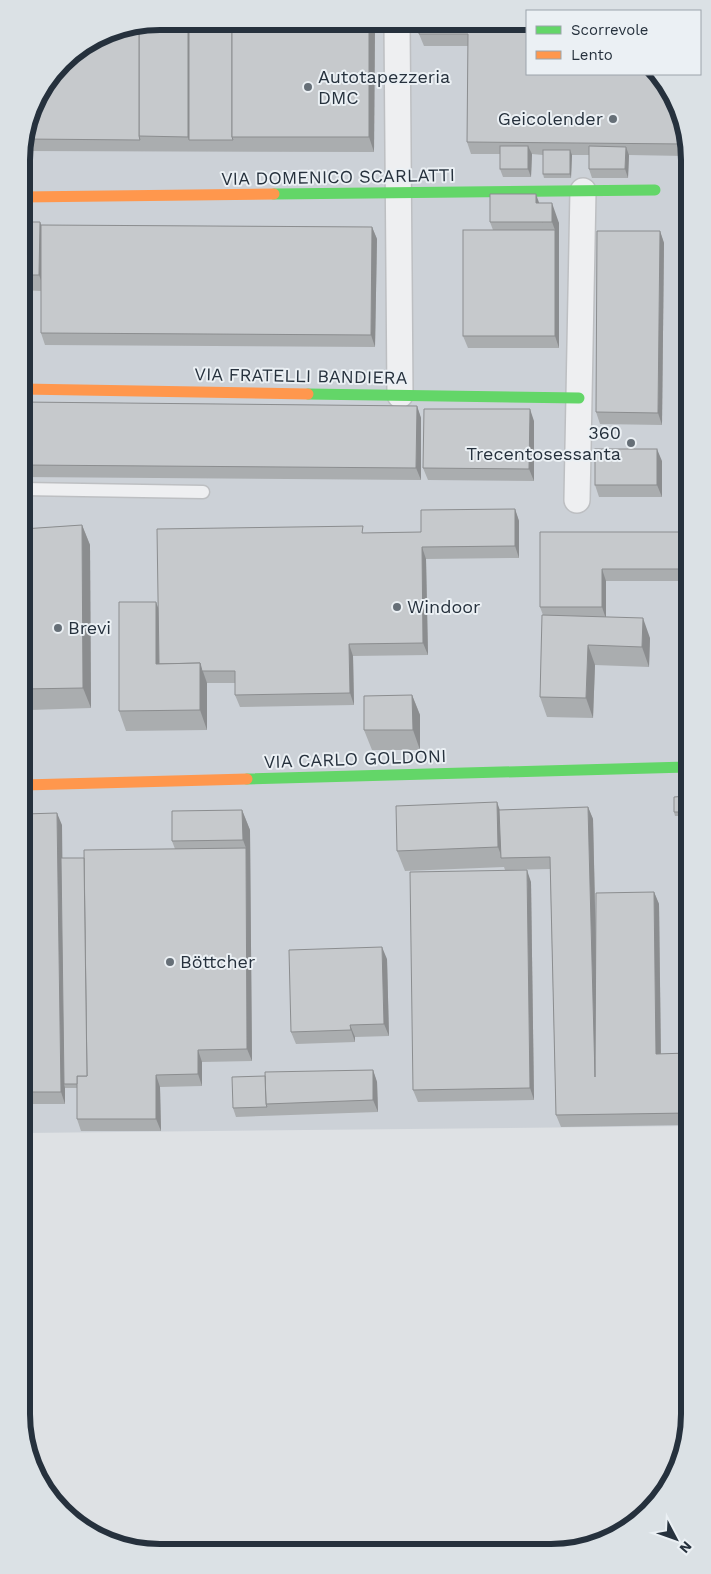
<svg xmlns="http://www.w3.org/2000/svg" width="711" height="1574" font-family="'Work Sans',sans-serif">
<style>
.built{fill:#ccd1d7}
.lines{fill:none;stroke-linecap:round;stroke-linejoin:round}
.lane-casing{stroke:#bdbfc2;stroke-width:15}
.street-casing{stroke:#bdbfc2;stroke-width:28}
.lane{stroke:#eeeff1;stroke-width:12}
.street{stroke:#eeeff1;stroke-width:25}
.fast{stroke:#63d668;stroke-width:11}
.slow{stroke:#ff974d;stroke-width:11}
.wall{fill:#aaadaf}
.shaded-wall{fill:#8b8d8f}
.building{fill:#c6c9cc;stroke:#8b8d8f}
.poi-dot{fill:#666f77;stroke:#ebf0f4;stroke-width:2}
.labels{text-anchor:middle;stroke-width:4;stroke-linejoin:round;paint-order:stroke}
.poi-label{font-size:18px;fill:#26313d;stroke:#ebf0f4;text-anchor:start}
.street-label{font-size:18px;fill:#26313d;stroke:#ebf0f4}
.rim{fill:none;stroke:#26313d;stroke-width:6}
</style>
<rect width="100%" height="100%" fill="#dee1e4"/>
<!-- built -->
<path class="built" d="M160 21 527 24V74H654L685 124 688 1126 25 1133 22 151 35 99 68 56 107 32Z"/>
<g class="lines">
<defs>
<path id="lane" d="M23 489 203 492"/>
<g id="street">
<path d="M397 23 400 395"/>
<path d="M577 500 583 191"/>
</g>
</defs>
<!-- lane casing -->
<use href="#lane" class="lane-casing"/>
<!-- street casing -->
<use href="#street" class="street-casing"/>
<!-- lane -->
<use href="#lane" class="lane"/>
<!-- street -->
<use href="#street" class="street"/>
<!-- fast -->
<g class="fast">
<path d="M274 194 655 190"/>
<path d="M308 394 579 398"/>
<path d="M247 779 687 767"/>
</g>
<!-- slow -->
<g class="slow">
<path d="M22 197 274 194"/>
<path d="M22 389 308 394"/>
<path d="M24 785 247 779"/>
</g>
</g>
<!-- wall -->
<g class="wall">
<path d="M160 21 375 23 374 152 22 151 35 99Z"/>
<path d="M527 24 685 124V156L629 155 628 178H592L589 169V155H572L571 178H544L543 174V155L532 154 531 177H503L500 169V154H471L467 142 468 46H424L419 34Z"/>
<path d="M539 203 559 223V348H468L463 336 493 230 490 222Z"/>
<path d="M22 222H40L41 225 372 227 377 239 375 347 45 345 41 333V291L22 290Z"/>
<path d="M660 231 664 243 662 425 600 424 596 412Z"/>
<path d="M22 402 417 406 421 418V480L23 477Z"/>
<path d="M534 421V481L428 480 423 468Z"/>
<path d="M662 461V497H599L595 485Z"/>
<path d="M515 509 519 521V558L426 559 428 655 353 656 354 705 240 707 235 695V683H207V730L126 731 119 711 156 602 158 608 365 533 421 532Z"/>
<path d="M82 525 90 545 91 708 30 710 23 692V529Z"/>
<path d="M540 532H686L687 581H606V617L650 638 649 667 595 665 593 718 547 717 540 697 543 615 540 607Z"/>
<path d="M412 695 420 715V750H372L364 730Z"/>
<path d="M687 796V816H675L674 812Z"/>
<path d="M497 802 499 810 588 807 593 819 596 943 654 892 659 904 661 1054 688 1053V1125L561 1127 556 1115 550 869 505 870 504 867 405 871 397 851Z"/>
<path d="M242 810 250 830 252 1061 202 1062V1086L160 1087 161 1131H81L77 1119V1088H65V1104H25L24 812 25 814 62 825V858H84L175 849 172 841Z"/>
<path d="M531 882 534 1100 418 1102 413 1090Z"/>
<path d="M387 959 389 1036 355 1037V1042L296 1044 291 1032Z"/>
<path d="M373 1070 377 1082 378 1112 236 1117 233 1108 265 1076Z"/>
</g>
<!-- shaded-wall -->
<g class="shaded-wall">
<path d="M188 21H194L189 140 188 137Z"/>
<path d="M369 23H375L374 152 369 137Z"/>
<path d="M528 146 532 154 531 177 528 169Z"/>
<path d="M626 147 629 155 628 178 625 169Z"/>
<path d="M570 150 572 155 571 178 570 174Z"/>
<path d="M536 194 543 214V223L536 203Z"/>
<path d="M552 203 559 223V348L555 336V230L552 222Z"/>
<path d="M40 222 45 237V291L39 275Z"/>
<path d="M372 227 377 239 375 347 371 335Z"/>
<path d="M660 231 664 243 662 425 658 413Z"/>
<path d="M417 406 421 418V480L416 468Z"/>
<path d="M530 409 534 421V481L529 469Z"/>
<path d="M657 449 662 461V497L657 485Z"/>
<path d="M515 509 519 521V558L515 546Z"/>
<path d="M82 525 90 545 91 708 83 688Z"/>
<path d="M422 547 426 559 428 655 423 643Z"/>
<path d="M602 569 606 581V619L602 607Z"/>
<path d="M156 602 163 622V672L156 664Z"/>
<path d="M643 618 650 638 649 667 642 647Z"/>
<path d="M349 644 353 656 354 705 350 693Z"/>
<path d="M588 645 595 665 593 718 586 698Z"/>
<path d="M200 663 207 683V730L200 710Z"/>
<path d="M412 695 420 715V750L413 730Z"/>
<path d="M497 802 504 822 502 858 498 847Z"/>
<path d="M588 807 593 819 599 1089 595 1077Z"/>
<path d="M242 810 250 830 252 1061 247 1049 246 848 243 840Z"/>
<path d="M57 813 62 825 65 1084H64L65 1088V1104L61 1092Z"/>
<path d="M527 870 531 882 534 1100 530 1088Z"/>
<path d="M654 892 659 904 661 1066 656 1054Z"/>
<path d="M382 947 387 959 389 1036 384 1024Z"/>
<path d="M350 1025 355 1037V1042L351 1030Z"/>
<path d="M198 1050 202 1062V1086L198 1074Z"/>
<path d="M373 1070 377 1082 378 1112 373 1100Z"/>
<path d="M156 1075 160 1087 161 1131 156 1119Z"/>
</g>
<!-- building -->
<g class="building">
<path d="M160 21H188V137L139 136V25Z"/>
<path d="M189 21 232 22V137L233 140H189Z"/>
<path d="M232 22 369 23V137H232Z"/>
<path d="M420 23 527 24V74H654L685 124V144L467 142 468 34H419Z"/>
<path d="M139 25V136L140 140 25 139 35 99 68 56 107 32Z"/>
<rect x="500" y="146" width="28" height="23"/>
<path d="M589 146 626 147 625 169H589Z"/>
<rect x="543" y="150" width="27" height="24"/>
<path d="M490 194H536V203H552V222H490Z"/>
<path d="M22 222H40L39 275H22Z"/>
<path d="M41 225 372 227 371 335 41 333Z"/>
<rect x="463" y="230" width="92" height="106"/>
<path d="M597 231H660L658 413 596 412Z"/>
<path d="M22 402 417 406 416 468 23 465Z"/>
<path d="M424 409H530L529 469 423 468Z"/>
<rect x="595" y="449" width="62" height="36"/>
<path d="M515 509V546L422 547 423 643 349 644 350 693 235 695V671H202L200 663 159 664 157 529 363 526 362 533 421 532V510Z"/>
<path d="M82 525 83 688 23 689V529Z"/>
<path d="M540 532H686V569H602V607H540Z"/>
<path d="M119 602H156V664L200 663V710L119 711Z"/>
<path d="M542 615 643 618 642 647 588 645 586 698 540 697Z"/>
<path d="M412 695 413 730H364V696Z"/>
<path d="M687 796V812H674V797Z"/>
<path d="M497 802 498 847 397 851 396 806Z"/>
<path d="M588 807 595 1077 596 893 654 892 656 1054 688 1053V1113L556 1115 550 857 501 858 499 810Z"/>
<path d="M242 810 243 840 172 841V811Z"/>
<path d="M57 813 61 1092H25L24 814Z"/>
<path d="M246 848 247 1049 198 1050V1074L156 1075V1119H77V1076H87L84 850Z"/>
<path d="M61 858H84L87 1076H77V1084H64Z"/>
<path d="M527 870 530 1088 413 1090 410 872Z"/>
<path d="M382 947 384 1024 350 1025 351 1030 291 1032 289 950Z"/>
<path d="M373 1070V1100L266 1104 265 1072Z"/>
<path d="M265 1076 266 1104 267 1107 233 1108 232 1077Z"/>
</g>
<!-- markers -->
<g class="poi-dot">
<circle cx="308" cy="87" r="5"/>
<circle cx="613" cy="119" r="5"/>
<circle cx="631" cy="443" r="5"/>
<circle cx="397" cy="607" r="5"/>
<circle cx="58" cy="628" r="5"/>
<circle cx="170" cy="962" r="5"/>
</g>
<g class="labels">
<!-- poi labels -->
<g class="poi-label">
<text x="318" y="83">Autotapezzeria<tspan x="318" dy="21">DMC</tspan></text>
<text x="603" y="125" text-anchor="end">Geicolender</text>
<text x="621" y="439" text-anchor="end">360<tspan x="621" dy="21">Trecentosessanta</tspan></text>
<text x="407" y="613">Windoor</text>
<text x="68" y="634">Brevi</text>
<text x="180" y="968">Böttcher</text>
</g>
<!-- street labels -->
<g class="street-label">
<text transform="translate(338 177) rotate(-1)" y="6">VIA DOMENICO SCARLATTI</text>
<text transform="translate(301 376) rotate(1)" y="6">VIA FRATELLI BANDIERA</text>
<text transform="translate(355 759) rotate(-2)" y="6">VIA CARLO GOLDONI</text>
</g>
</g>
<!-- crop -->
<path d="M0 0H711V1574H0ZM160 30H551A130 130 0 0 1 681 160V1414A130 130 0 0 1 551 1544H160A130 130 0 0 1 30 1414V160A130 130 0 0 1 160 30Z" fill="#dbe1e5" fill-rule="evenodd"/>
<path class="rim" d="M160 30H551A130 130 0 0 1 681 160V1414A130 130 0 0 1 551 1544H160A130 130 0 0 1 30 1414V160A130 130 0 0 1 160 30Z"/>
<!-- legend -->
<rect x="526" y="10" width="175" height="65" fill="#ebf0f4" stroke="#9ca4ab"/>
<rect x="536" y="26" width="25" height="8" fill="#63d668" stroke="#9ca4ab"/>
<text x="571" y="35" font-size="15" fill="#26313d">Scorrevole</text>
<rect x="536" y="51" width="25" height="8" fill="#ff974d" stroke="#9ca4ab"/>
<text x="571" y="60" font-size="15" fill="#26313d">Lento</text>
<!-- north arrow -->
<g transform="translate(676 1539) rotate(131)" stroke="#ebf0f4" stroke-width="4" paint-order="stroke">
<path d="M0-4L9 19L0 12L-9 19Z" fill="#26313d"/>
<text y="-8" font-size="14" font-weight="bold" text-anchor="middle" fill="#26313d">N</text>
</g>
</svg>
